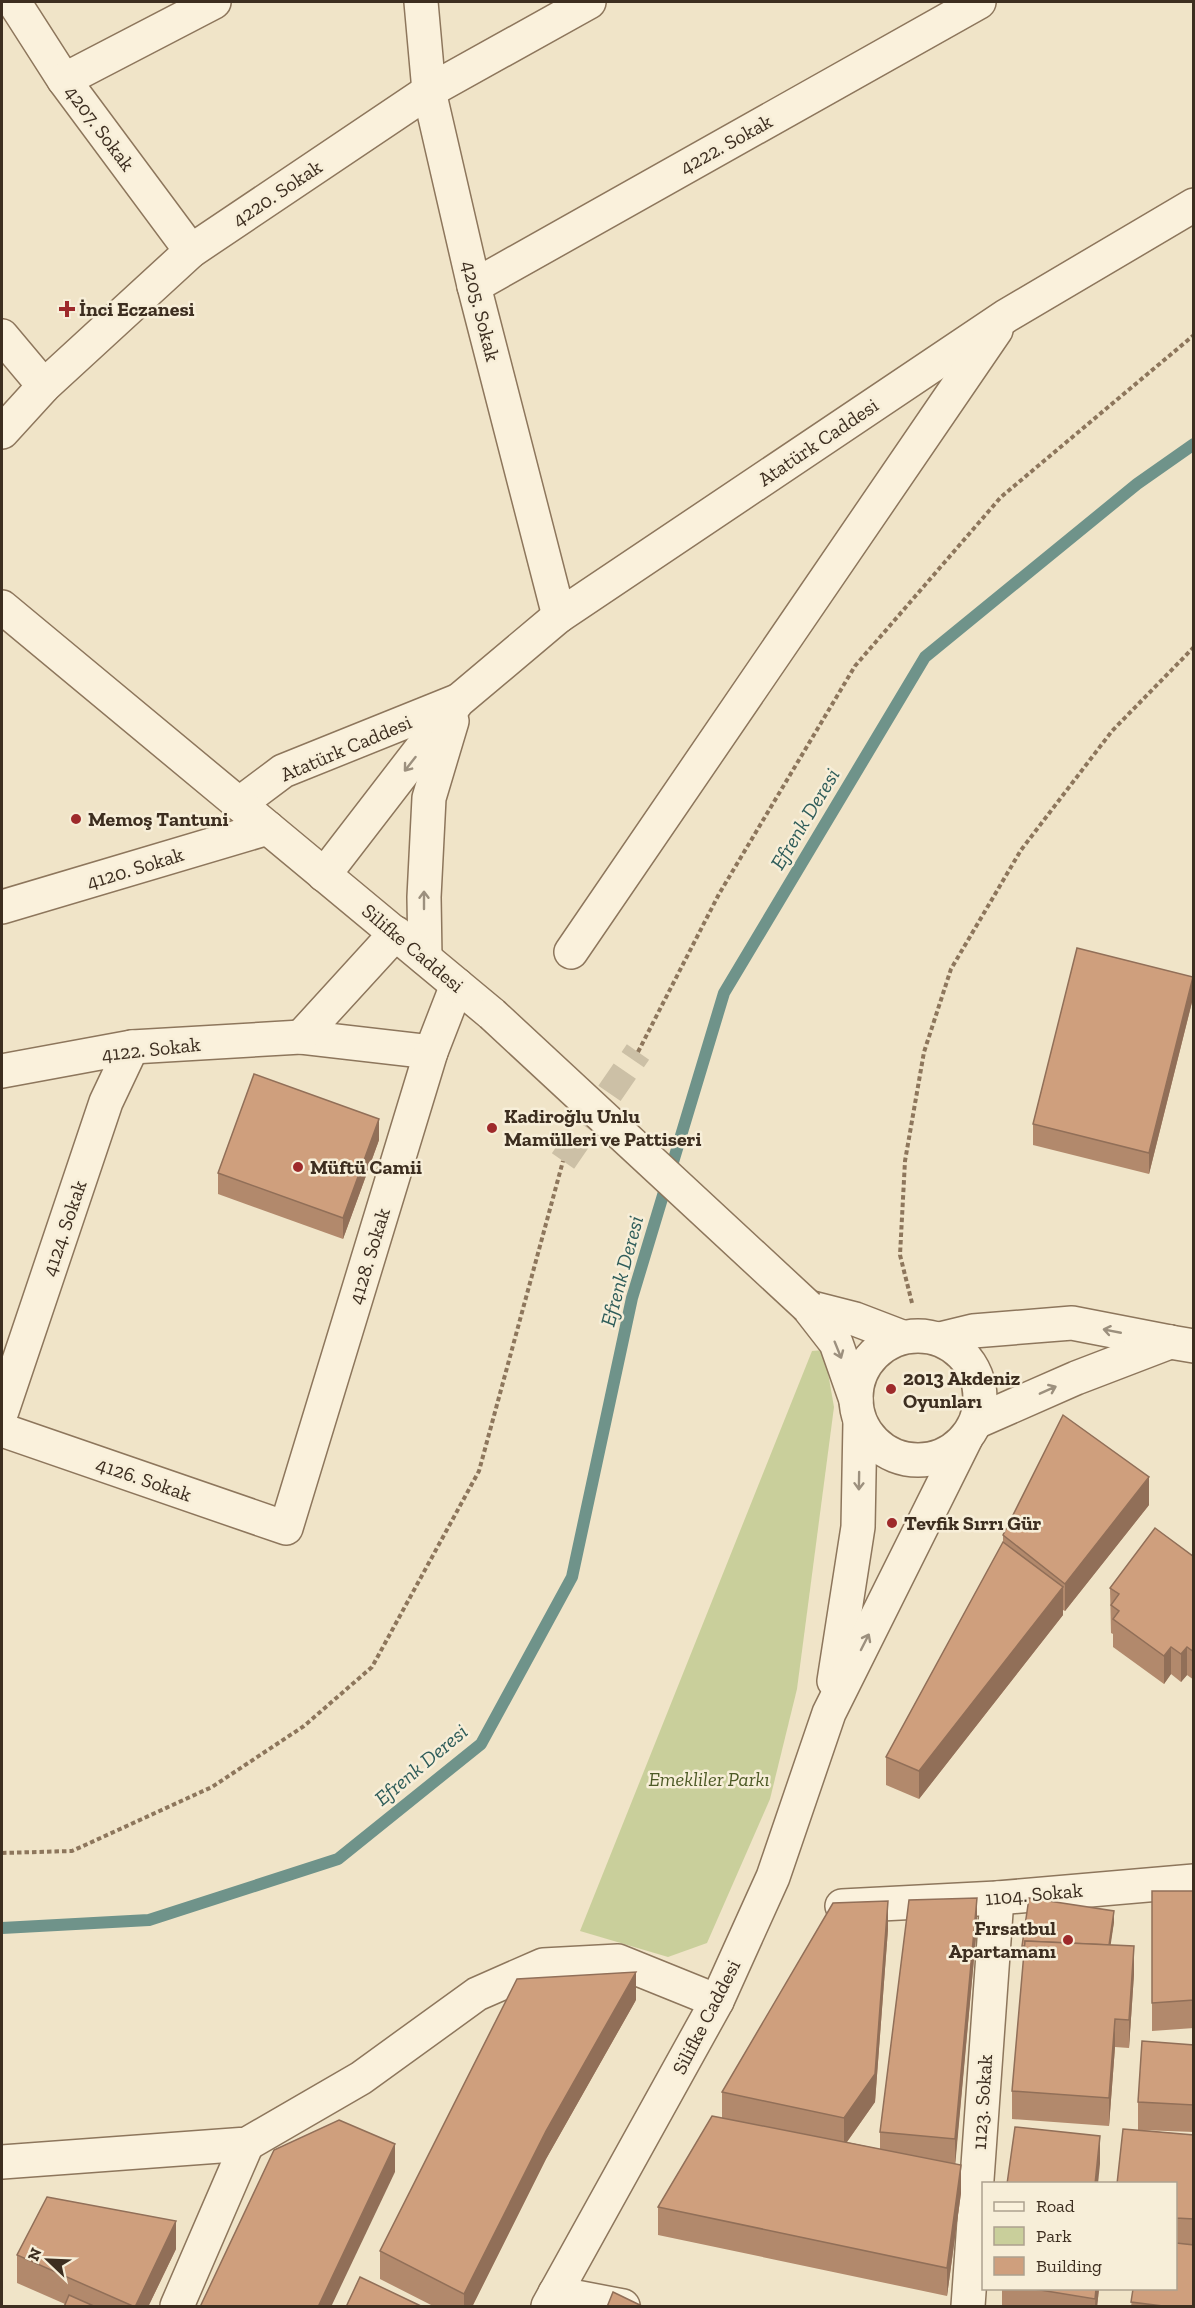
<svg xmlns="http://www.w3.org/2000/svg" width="1195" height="2308" font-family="'Zilla Slab',serif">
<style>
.green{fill:#c9cf9b}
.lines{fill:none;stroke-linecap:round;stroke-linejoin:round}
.stream{stroke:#6f938a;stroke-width:12}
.pedestrian-tunnel{stroke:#ccc0a6;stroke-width:27;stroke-dasharray:27 14;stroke-linecap:butt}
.minor-casing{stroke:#8d765c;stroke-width:36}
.tertiary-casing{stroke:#8d765c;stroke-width:36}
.path{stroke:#8d765c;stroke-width:4;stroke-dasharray:4.5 3;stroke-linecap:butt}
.minor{stroke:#faf1dc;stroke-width:33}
.tertiary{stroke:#faf1dc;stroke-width:33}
.tertiary-bridge-casing{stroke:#8d765c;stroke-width:36;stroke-linecap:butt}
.tertiary-bridge{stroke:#faf1dc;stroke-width:33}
.wall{fill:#b2896c}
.shaded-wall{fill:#916f58}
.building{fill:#cf9f7d;stroke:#916f58;stroke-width:1.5}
.oneway{stroke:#9c907e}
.poi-dot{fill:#9e2a2b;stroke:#f7eed8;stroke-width:2}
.labels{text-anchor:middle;stroke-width:5;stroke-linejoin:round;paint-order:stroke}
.street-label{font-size:20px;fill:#3d2e20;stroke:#f7eed8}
.poi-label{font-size:20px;font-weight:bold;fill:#3d2e20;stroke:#f7eed8;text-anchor:start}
.park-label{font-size:20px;font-style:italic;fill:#4d5a26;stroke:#f7eed8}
.water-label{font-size:21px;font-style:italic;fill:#2f5d5a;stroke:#f7eed8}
</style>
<rect width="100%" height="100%" fill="#f0e4c8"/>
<!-- green -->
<path class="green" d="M824 1350 834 1407 797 1689 770 1799 707 1943 668 1957 580 1931 812 1351Z"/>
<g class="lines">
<!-- stream -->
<path class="stream" d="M2 1928 149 1920 338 1859 481 1744 572 1577 632 1298 724 993 925 657 1137 484 1194 444"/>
<!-- pedestrian-tunnel -->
<path class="pedestrian-tunnel" d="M563 1161 638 1052"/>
<defs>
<g id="minor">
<path d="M14 2 64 80 191 251"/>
<path d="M421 2 429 91 474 286 559 616"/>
<path d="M64 80 214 2"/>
<path d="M474 286 979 2"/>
<path d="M2 336 44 386"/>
<path d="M2 432 44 386 191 251 429 91 589 2"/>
<path d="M239 804 283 771 457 701"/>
<path d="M324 875 458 701 559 616 1006 316 1194 205"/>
<path d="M2 907 268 828"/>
<path d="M396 933 301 1037 431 1052"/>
<path d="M571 952 996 330"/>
<path d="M425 958 424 897 429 798 452 721"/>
<path d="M2 1071 132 1047 301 1037"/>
<path d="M1170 1342 1194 1346"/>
<path d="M2 1411 106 1102 132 1047"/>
<path d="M2 1430 286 1528 431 1052 457 985"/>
<path d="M842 1906 997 1898 1194 1881"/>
<path d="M2 2162 247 2144 361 2078 477 1994 543 1965 618 1961 717 2001"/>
<path d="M555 2293 623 2306"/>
<path d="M177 2306 247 2144"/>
<path d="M968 2306 997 1898"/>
</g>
<g id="tertiary">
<path d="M2 607 492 1014"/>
<path d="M808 1307 836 1343 856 1400"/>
<path d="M808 1307 855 1319 902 1337"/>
<circle cx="918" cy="1398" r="62"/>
<path d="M940 1339 973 1331 1072 1323 1170 1342"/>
<path d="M976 1422 1076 1378 1170 1342"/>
<path d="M834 1681 858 1527 860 1422"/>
<path d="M548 2306 717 2001 773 1877 829 1713 966 1438"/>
</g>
</defs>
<!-- minor casing -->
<use href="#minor" class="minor-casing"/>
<!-- tertiary casing -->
<use href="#tertiary" class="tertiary-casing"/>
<!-- path -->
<g class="path">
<path d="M638 1052 719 894 855 666 1001 497 1194 335"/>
<path d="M912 1303 900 1255 905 1161 924 1052 951 969 1021 850 1112 731 1194 647"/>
<path d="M2 1853 72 1851 212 1787 304 1726 372 1667 479 1471 563 1161"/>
</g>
<!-- minor -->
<use href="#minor" class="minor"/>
<!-- tertiary -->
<use href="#tertiary" class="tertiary"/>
<defs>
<path id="tertiary-bridge" d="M492 1014 808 1307"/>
</defs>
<!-- tertiary-bridge casing -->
<use href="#tertiary-bridge" class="tertiary-bridge-casing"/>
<!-- tertiary-bridge -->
<use href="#tertiary-bridge" class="tertiary-bridge"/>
</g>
<!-- wall -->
<g class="wall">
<path d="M1193 998 1149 1174 1033 1145V1124Z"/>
<path d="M379 1140 343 1239 218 1194V1173Z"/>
<path d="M1149 1505 1065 1611 1063 1610V1615L919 1799 886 1785V1757L1003 1543V1535Z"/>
<path d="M1194 1557V1680L1187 1675 1181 1682 1171 1674 1164 1684 1113 1647V1634L1111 1633 1110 1588Z"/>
<path d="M1152 1891H1194V2028L1152 2031Z"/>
<path d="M1114 1922 1110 1945 1134 1974 1129 2048 1115 2047 1109 2126 1012 2119V2091L1024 1958 1022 1957V1946Z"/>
<path d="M977 1926 955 2163 961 2193 947 2296 658 2235V2207L722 2118V2092L888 1929 875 2102 847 2142 880 2149V2132Z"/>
<path d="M636 2000 546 2159 472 2307H435L380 2279V2251Z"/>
<path d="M1194 2045V2132L1141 2130 1194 2135V2307H1131L1133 2289H1176V2184L1138 2130V2102Z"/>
<path d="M176 2249 148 2307H64L65 2304 17 2283V2255Z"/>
<path d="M1002 2289H1099L1097 2307H1002Z"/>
</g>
<!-- shaded-wall -->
<g class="shaded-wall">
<path d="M1193 977V998L1149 1174V1153Z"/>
<path d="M379 1119V1140L343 1239V1218Z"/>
<path d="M1149 1477V1505L1065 1611V1584Z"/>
<path d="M1063 1587V1615L919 1799V1771Z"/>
<path d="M1171 1647V1674L1164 1684V1656Z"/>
<path d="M1187 1647V1675L1181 1682V1654Z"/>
<path d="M977 1898V1926L955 2167V2139Z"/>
<path d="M888 1901V1929L875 2102 844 2146V2118Z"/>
<path d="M1114 1911V1922L1107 1970V1959Z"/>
<path d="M1134 1946V1974L1129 2048V2020Z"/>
<path d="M636 1972V2000L546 2159 472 2307H464V2294L546 2131Z"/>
<path d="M1115 2019V2047L1109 2126V2098Z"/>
<path d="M1100 2136V2164L1098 2184H1095Z"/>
<path d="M395 2144V2172L331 2307H318Z"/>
<path d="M961 2165V2193L947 2296V2268Z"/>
<path d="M176 2221V2249L148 2307H135Z"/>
<path d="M1096 2289H1099L1097 2307H1095Z"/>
</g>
<!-- building -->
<g class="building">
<path d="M1077 948 1193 977 1149 1153 1033 1124Z"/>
<path d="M254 1074 379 1119 343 1218 218 1173Z"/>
<path d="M1063 1415 1149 1477 1065 1584 1003 1535Z"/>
<path d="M1155 1528 1194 1557V1652L1187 1647 1181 1654 1171 1647 1164 1656 1113 1619 1119 1611 1111 1605 1119 1594 1110 1588Z"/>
<path d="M1003 1542 1063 1587 919 1771 886 1757Z"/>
<path d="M1152 1891H1194V2000L1152 2003Z"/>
<path d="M977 1898 955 2139 880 2132 909 1900Z"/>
<path d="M1029 1898 1114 1911 1109 1945 1025 1941V1946H1022Z"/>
<path d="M888 1901 875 2074 844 2118 722 2092 833 1903Z"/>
<path d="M1025 1941 1134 1946 1129 2020 1115 2019 1109 2098 1012 2091Z"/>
<path d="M636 1972 546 2131 464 2294 380 2251 517 1979Z"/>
<path d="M1142 2041 1194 2045V2105L1138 2102Z"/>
<path d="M712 2116 961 2165 947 2268 658 2207Z"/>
<path d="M339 2120 395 2144 318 2307H200L274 2150Z"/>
<path d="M1015 2127 1100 2136 1095 2184H1007Z"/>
<path d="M1123 2129 1194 2135V2219L1176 2218V2184H1117Z"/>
<path d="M47 2197 176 2221 135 2307 17 2255Z"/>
<path d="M1176 2243 1194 2245V2307H1171L1131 2302 1133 2289H1176Z"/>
<path d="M360 2277 423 2307H346Z"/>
<path d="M1034 2289H1096L1095 2299Z"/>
<path d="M613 2292 644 2307H607Z"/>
<path d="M69 2295 96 2307H64Z"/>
</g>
<!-- one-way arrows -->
<defs><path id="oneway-shaft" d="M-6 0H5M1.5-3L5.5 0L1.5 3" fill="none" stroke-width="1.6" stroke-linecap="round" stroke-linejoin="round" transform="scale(1.5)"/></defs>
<g class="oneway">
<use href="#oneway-shaft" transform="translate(410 764) rotate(128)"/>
<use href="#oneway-shaft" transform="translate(424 900) rotate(-90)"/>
<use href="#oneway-shaft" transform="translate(1112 1331) rotate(-169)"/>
<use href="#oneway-shaft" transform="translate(838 1350) rotate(68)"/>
<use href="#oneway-shaft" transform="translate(1048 1390) rotate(-24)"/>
<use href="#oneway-shaft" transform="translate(859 1481) rotate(91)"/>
<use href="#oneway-shaft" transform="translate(865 1642) rotate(-63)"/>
</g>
<!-- markers -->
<g class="poi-dot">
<path d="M64 300h6v6h6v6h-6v6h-6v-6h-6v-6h6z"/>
<circle cx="76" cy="819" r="6"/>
<circle cx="492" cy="1128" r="6"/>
<circle cx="298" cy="1167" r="6"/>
<circle cx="891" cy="1389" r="6"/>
<circle cx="892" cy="1523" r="6"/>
<circle cx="1068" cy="1940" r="6"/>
</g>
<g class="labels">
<!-- street labels -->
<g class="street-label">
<text transform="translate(100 128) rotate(53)" y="7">4207. Sokak</text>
<text transform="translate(726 144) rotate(-29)" y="7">4222. Sokak</text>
<text transform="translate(277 193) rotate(-34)" y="7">4220. Sokak</text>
<text transform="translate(481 311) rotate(76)" y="7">4205. Sokak</text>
<text transform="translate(818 442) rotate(-34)" y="7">Atatürk Caddesi</text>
<text transform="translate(346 748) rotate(-23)" y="7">Atatürk Caddesi</text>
<text transform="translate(135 868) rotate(-17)" y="7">4120. Sokak</text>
<text transform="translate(413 948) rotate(40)" y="7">Silifke Caddesi</text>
<text transform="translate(151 1049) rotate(-6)" y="7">4122. Sokak</text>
<text transform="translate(64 1228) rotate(-71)" y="7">4124. Sokak</text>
<text transform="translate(369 1256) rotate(-73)" y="7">4128. Sokak</text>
<text transform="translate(144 1479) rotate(19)" y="7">4126. Sokak</text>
<text transform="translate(1034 1894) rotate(-5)" y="7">1104. Sokak</text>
<text transform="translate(706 2017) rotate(-63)" y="7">Silifke Caddesi</text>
<text transform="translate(982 2102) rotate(-86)" y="7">1123. Sokak</text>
</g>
<!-- poi labels -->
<g class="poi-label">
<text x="79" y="316">İnci Eczanesi</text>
<text x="88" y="826">Memoş Tantuni</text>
<text x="504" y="1123">Kadiroğlu Unlu<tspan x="504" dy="23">Mamülleri ve Pattiseri</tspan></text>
<text x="310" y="1174">Müftü Camii</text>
<text x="903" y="1385">2013 Akdeniz<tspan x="903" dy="23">Oyunları</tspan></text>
<text x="904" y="1530">Tevfik Sırrı Gür</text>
<text x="1056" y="1935" text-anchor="end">Fırsatbul<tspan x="1056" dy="23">Apartamanı</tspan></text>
</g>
<!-- park labels -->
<g class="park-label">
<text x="709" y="1786">Emekliler Parkı</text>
</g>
<!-- water labels -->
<g class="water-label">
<text transform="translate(805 819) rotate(-59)" y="7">Efrenk Deresi</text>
<text transform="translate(622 1271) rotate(-75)" y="7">Efrenk Deresi</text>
<text transform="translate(421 1765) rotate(-40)" y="7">Efrenk Deresi</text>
</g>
</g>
<!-- border -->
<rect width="1195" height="2308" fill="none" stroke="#3d2e20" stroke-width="6"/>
<!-- legend -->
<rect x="982" y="2182" width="195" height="108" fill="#f7eed8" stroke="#ada18e" stroke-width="1.5"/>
<rect x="994" y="2202" width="30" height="9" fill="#faf1dc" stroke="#ada18e" stroke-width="1.5"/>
<text x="1036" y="2212" font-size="18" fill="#3d2e20">Road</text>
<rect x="994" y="2227" width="30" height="18" fill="#c9cf9b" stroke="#ada18e" stroke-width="1.5"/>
<text x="1036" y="2242" font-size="18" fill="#3d2e20">Park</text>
<rect x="994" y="2257" width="30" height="18" fill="#cf9f7d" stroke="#ada18e" stroke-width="1.5"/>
<text x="1036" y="2272" font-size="18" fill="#3d2e20">Building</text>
<!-- north arrow -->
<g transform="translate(48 2260) rotate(293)" stroke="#f7eed8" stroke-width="4.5" paint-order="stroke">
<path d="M0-4.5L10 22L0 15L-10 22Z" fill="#3d2e20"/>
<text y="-9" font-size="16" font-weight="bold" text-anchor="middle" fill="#3d2e20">N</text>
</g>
</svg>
